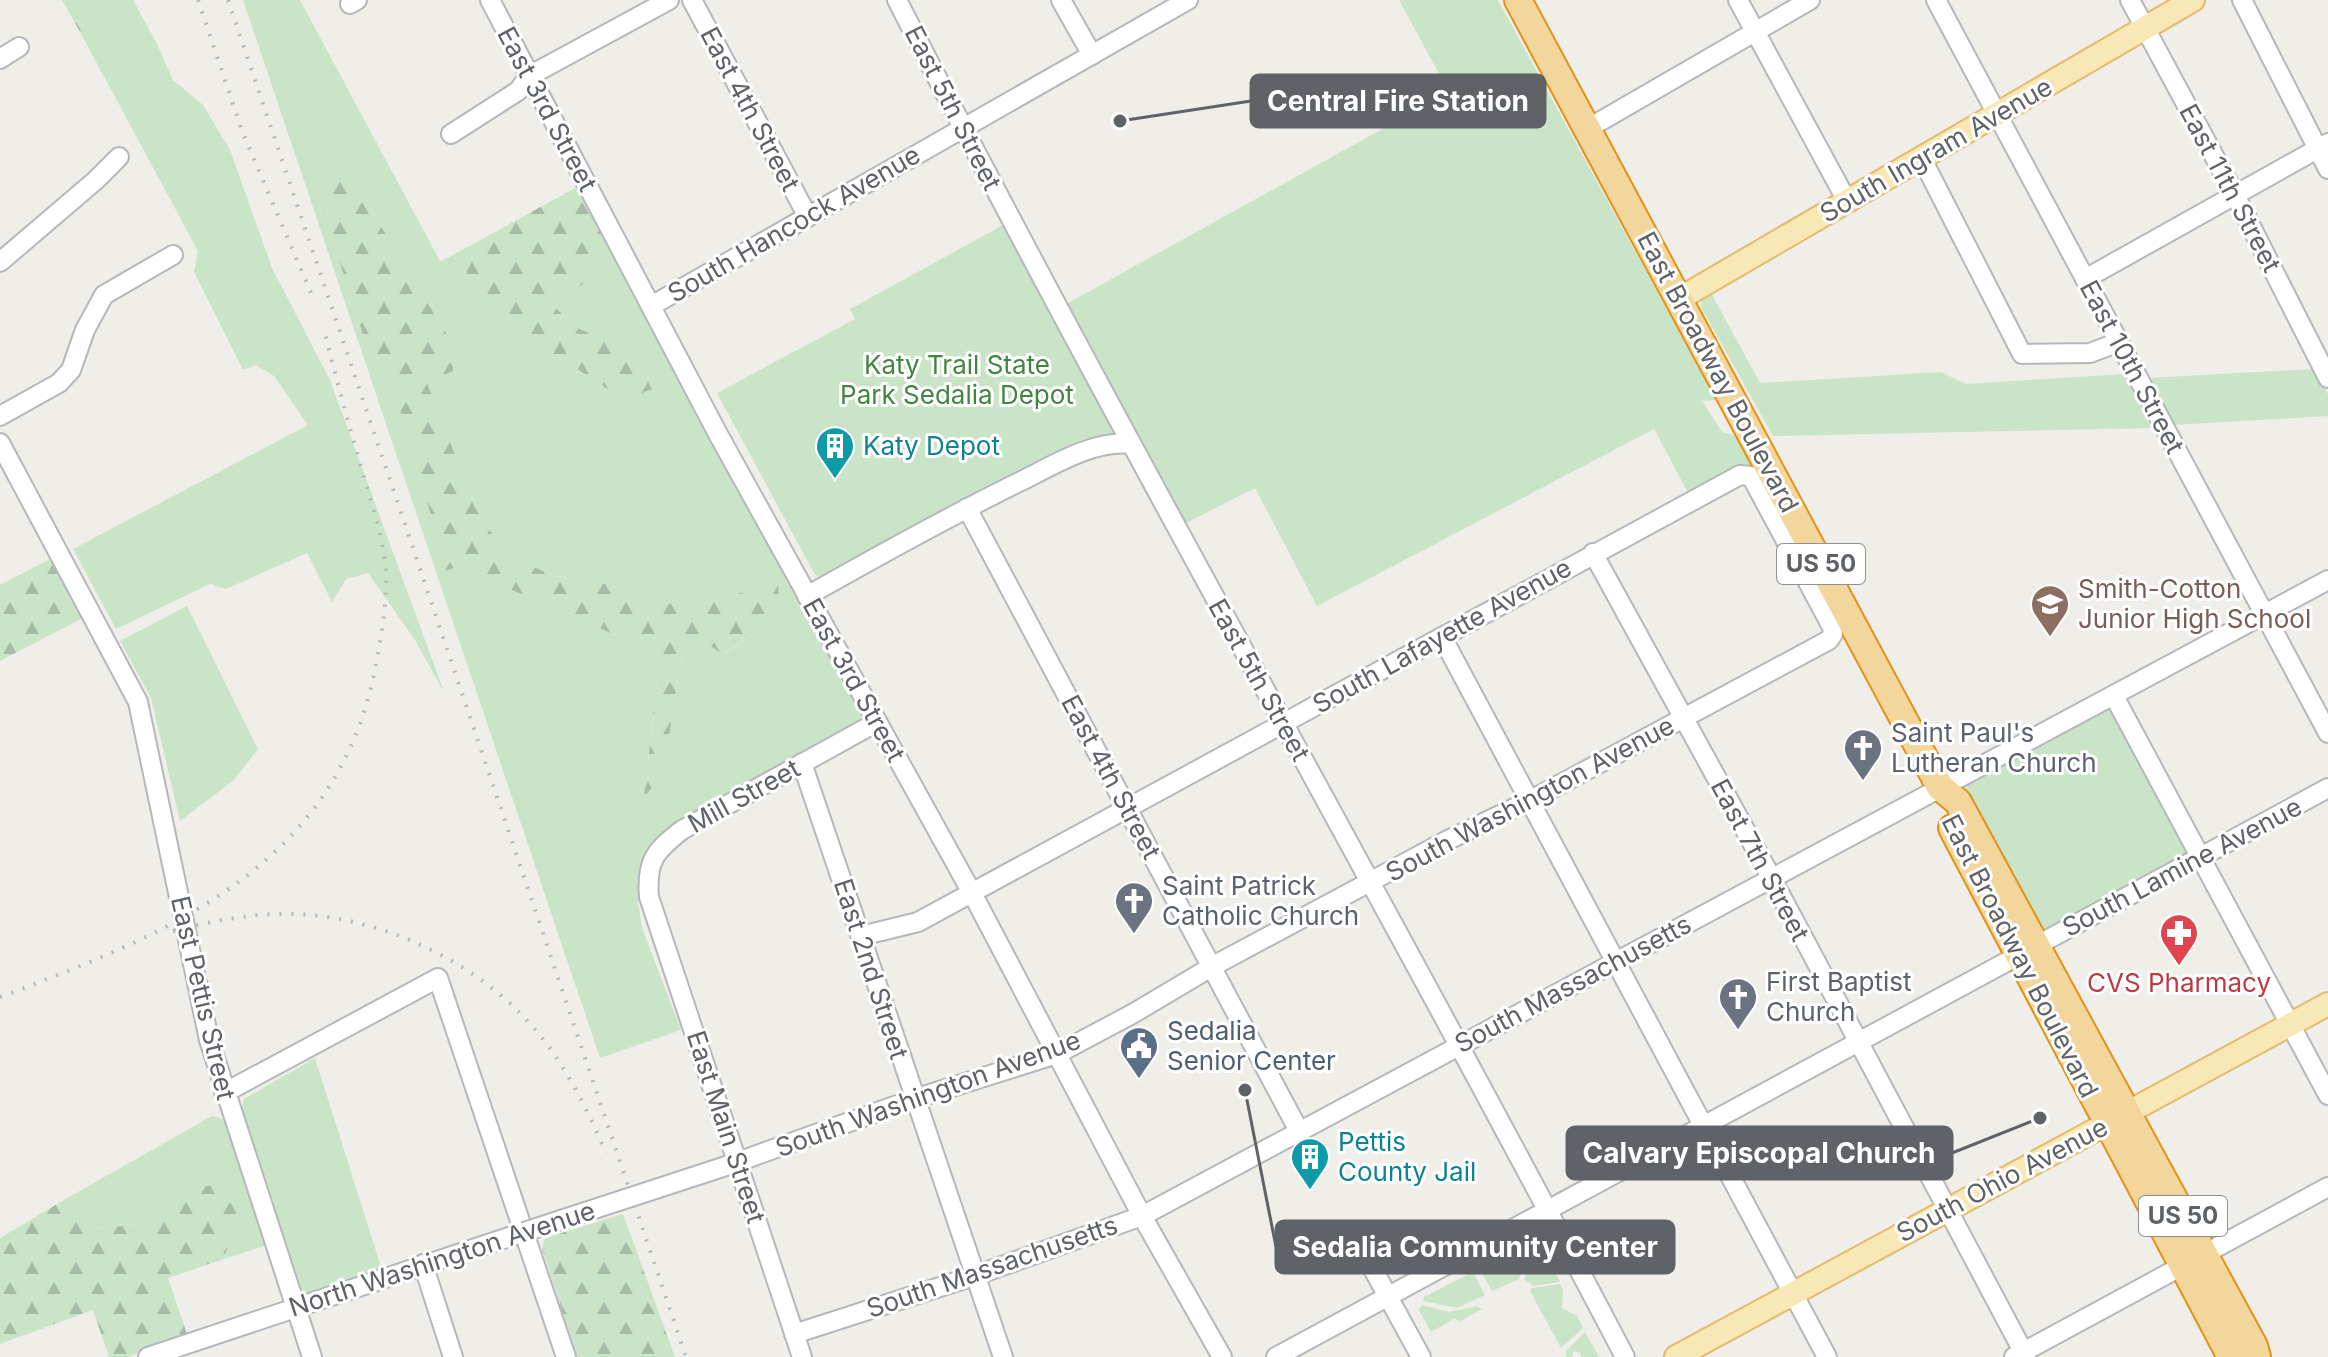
<svg xmlns="http://www.w3.org/2000/svg" width="2328" height="1357" font-family="Inter,sans-serif">
<style>
.green{fill:#cae4c8;fill-rule:evenodd}
.forest{fill:url(#forest-firs)}
.lines{fill:none;stroke-linecap:round;stroke-linejoin:round}
.minor-casing{stroke:#b5b8bb;stroke-width:22}
.major-casing{stroke:#e4ba6d;stroke-width:26}
.highway-casing{stroke:#e19217;stroke-width:30}
.minor{stroke:#fff;stroke-width:18}
.major{stroke:#f7e8b6;stroke-width:22}
.highway{stroke:#f3d69c;stroke-width:26}
.rail{stroke:#b6b7b7;stroke-width:4;stroke-dasharray:2 10;stroke-linecap:butt}
.minor-bridge-casing{stroke:#b5b8bb;stroke-width:22;stroke-linecap:butt}
.minor-bridge{stroke:#fff;stroke-width:18}
.labels{text-anchor:middle;stroke-width:6;stroke-linejoin:round;paint-order:stroke}
.shield{fill:#fff;stroke:#8f9295;stroke-width:2}
.shield-label{font-size:24px;font-weight:bold;fill:#5f6367}
.street-label{font-size:26px;fill:#5f6367;stroke:#fff}
.park-label{font-size:26px;fill:#428540;stroke:#fff}
.culture-label{font-size:26px;fill:#0d838f;stroke:#fff;text-anchor:start}
.education-label{font-size:26px;fill:#785e54;stroke:#fff;text-anchor:start}
.worship-label{font-size:26px;fill:#5b616d;stroke:#fff;text-anchor:start}
.health-label{font-size:26px;fill:#be3a42;stroke:#fff}
.service-label{font-size:26px;fill:#4e5e75;stroke:#fff;text-anchor:start}
.leader{fill:none;stroke:#5f6367;stroke-width:3}
.callout-dot{fill:#5f6367;stroke:#fff;stroke-width:3}
.callout{fill:#5f6367;stroke:#5f6367;stroke-width:3}
.callout-label{font-size:28px;text-anchor:middle;font-weight:bold;fill:#fff}
</style>
<defs>
<pattern id="forest-firs" width="22" height="20" patternUnits="userSpaceOnUse" patternTransform="scale(2)"><rect width="22" height="20" fill="#cae4c8"/><path d="M5 1l3.5 6h-7zM16 11l3.5 6h-7z" fill="#a7bca6"/></pattern>
</defs>
<rect width="100%" height="100%" fill="#f0eee8"/>
<!-- green -->
<g class="green">
<path d="M95 0H133L157 44 173 80 203 105 230 150 272 268 330 380 444 692 415 640 368 573 346 579 332 602 307 553 226 589 210 584 116 629 73 549 308 425 274 376 256 365 243 370 194 272 198 251 80 32Z"/>
<path d="M243 0H300L440 261 453 255 491 305 546 349 609 390 628 358 611 342 575 327 554 306 591 278 612 253 790 577 866 723 669 843 640 878 638 902 642 928 681 1030 600 1058ZM351 168 380 225 426 382 466 483 487 527 514 559 556 576 607 584 687 609 714 599 780 617 724 654 705 643 683 646 663 775 648 760 659 663 651 652 546 603 495 584 439 542 390 377Z"/>
<path d="M1399 0H1498L1716 400 1702 401 1722 432 1735 435 1754 468 1692 500 1654 429 1317 606 1255 488 1186 523 1068 303 1449 92Z"/>
<path d="M1005 224 1116 435 1083 439 823 579 815 575 717 393 855 319 850 309Z"/>
<path d="M1710 291 1760 383 1941 372 1966 384 2124 374 2151 428 1773 436 1701 307 1702 297Z"/>
<path d="M2313 369 2328 394V416L2173 425 2148 378Z"/>
<path d="M187 606 258 749 234 780 180 821 151 698 120 641Z"/>
<path d="M2109 710 2113 713 2187 851 2185 858 2049 932 2041 931 1965 792 1966 785 2103 711Z"/>
<path d="M315 1058 383 1273 311 1296 304 1294 299 1288 242 1108 244 1099Z"/>
<path d="M212 1116 228 1120 270 1244 224 1259 237 1213 206 1186 182 1197 169 1215 138 1225 93 1228 78 1221 69 1197Z"/>
<path d="M1527 1242 1531 1245 1519 1279 1492 1291 1479 1268Z"/>
<path d="M1537 1245 1540 1246 1560 1282 1533 1286 1524 1279Z"/>
<path d="M1473 1272 1485 1295 1457 1308 1423 1301 1424 1297Z"/>
<path d="M1560 1284 1563 1290 1562 1308 1577 1316 1583 1328 1561 1348 1530 1291 1532 1288Z"/>
<path d="M1422 1305 1449 1312 1477 1306 1482 1309 1459 1322 1455 1318 1431 1332 1419 1310Z"/>
<path d="M1585 1332 1599 1357H1581V1353L1574 1351 1571 1357H1566V1351Z"/>
</g>
<!-- forest -->
<g class="forest">
<path d="M62 0H95L80 32Z"/>
<path d="M351 168 380 225 453 345V371L427 383 466 483 487 527 514 559 556 576 607 584 687 609 714 599 778 585 780 617 723 654 705 643 683 646 663 775 644 797 659 663 651 652 546 603 495 584 467 564 437 573 439 542 390 377 367 347 316 188 331 173Z"/>
<path d="M577 187 612 253 591 278 554 306 575 327 611 342 628 358 656 363 654 388 633 397 609 390 546 349 491 305 453 255Z"/>
<path d="M50 559 83 618 0 661V585Z"/>
<path d="M221 1185 237 1213 224 1259 168 1278 188 1337 128 1357H109L93 1310 0 1344V1238L69 1197 78 1221 94 1228 138 1225 169 1215 182 1197 206 1186Z"/>
<path d="M623 1214 675 1357H577L542 1249 545 1238Z"/>
</g>
<g class="lines">
<defs>
<g id="minor">
<path d="M490 0 718 434 972 893 1142 1216 1222 1357"/>
<path d="M692 0 808 217"/>
<path d="M897 0C1131 457 1387 902 1625 1357"/>
<path d="M1061 0 1092 55"/>
<path d="M1738 0 1847 201"/>
<path d="M1936 0 2328 733"/>
<path d="M2130 0 2235 195 2328 378"/>
<path d="M2242 0 2328 169"/>
<path d="M350 4 357 0"/>
<path d="M0 59 19 47"/>
<path d="M1587 129 1810 0"/>
<path d="M451 134 518 91 529 76 669 0"/>
<path d="M1921 157 2022 354 2090 353 2119 342"/>
<path d="M0 262 96 180 119 157"/>
<path d="M2085 279 2328 143"/>
<path d="M651 306 1188 0"/>
<path d="M0 416 59 383 71 370 85 330 104 295 173 255"/>
<path d="M0 443 138 702 209 1040 312 1357"/>
<path d="M967 508 1299 1131"/>
<path d="M1593 553 1771 877 2026 1357"/>
<path d="M807 596C876 557 946 518 1017 483 1051 467 1091 440 1131 444"/>
<path d="M1442 637 1827 1357"/>
<path d="M2114 696 2328 1095"/>
<path d="M802 763 1003 1357"/>
<path d="M224 1093 438 978 566 1357"/>
<path d="M726 1166 914 1099 1057 1054 1134 1013 1213 966 1448 840 1529 801 1829 640 1833 634 1832 627 1751 476 1740 475 918 922 861 936"/>
<path d="M1356 1238 1421 1357"/>
<path d="M423 1264 453 1357"/>
<path d="M794 1334 974 1276 1142 1216 2328 580"/>
<path d="M148 1357 524 1232"/>
<path d="M802 1357 649 897C646 861 655 851 682 830L877 722"/>
<path d="M1276 1357 2328 788"/>
<path d="M2014 1357 2328 1187"/>
</g>
<g id="major">
<path d="M1679 299 2193 0"/>
<path d="M1676 1357 2328 1004"/>
</g>
<g id="highway">
<path d="M1518 0 1940 787 1958 802 2254 1346 2257 1357"/>
<path d="M1952 828 2231 1357"/>
</g>
</defs>
<!-- minor casing -->
<use href="#minor" class="minor-casing"/>
<!-- major casing -->
<use href="#major" class="major-casing"/>
<!-- highway casing -->
<use href="#highway" class="highway-casing"/>
<!-- minor -->
<use href="#minor" class="minor"/>
<!-- major -->
<use href="#major" class="major"/>
<!-- highway -->
<use href="#highway" class="highway"/>
<!-- rail -->
<g class="rail">
<path d="M198 0 242 131 314 300"/>
<path d="M228 0 686 1357"/>
<path d="M173 931C212 921 252 913 293 914 375 916 464 956 521 1014 559 1052 585 1104 606 1153"/>
<path d="M0 997C169 934 336 867 375 669 382 632 390 592 384 555 380 525 369 496 361 467 348 422 336 378 325 333"/>
</g>
<defs>
<path id="minor-bridge" d="M524 1232 726 1166"/>
</defs>
<!-- minor-bridge casing -->
<use href="#minor-bridge" class="minor-bridge-casing"/>
<!-- minor-bridge -->
<use href="#minor-bridge" class="minor-bridge"/>
</g>
<!-- icons -->
<defs>
<symbol id="building-pin" viewBox="-11 -11 22 30"><path d="M0 17L-7.5 6A9.5 9.5 0 1 1 7.5 6Z" fill="#0f9aa8" stroke="#fff"/><path d="M-4-6H4V6H1V3H-1V6H-4ZM-2.5-4.3h1.7v1.8h-1.7ZM.8-4.3h1.7v1.8H.8ZM-2.5-1h1.7V.8h-1.7ZM.8-1h1.7V.8H.8Z" fill="#fff"/></symbol>
<symbol id="school-pin" viewBox="-11 -11 22 30"><path d="M0 17L-7.5 6A9.5 9.5 0 1 1 7.5 6Z" fill="#8d6e63" stroke="#fff"/><path d="M0-5L7-2L0 1L-7-2ZM-4 1L0 2.5L4 1V4Q0 6-4 4Z" fill="#fff"/></symbol>
<symbol id="church-pin" viewBox="-11 -11 22 30"><path d="M0 17L-7.5 6A9.5 9.5 0 1 1 7.5 6Z" fill="#6b7280" stroke="#fff"/><path d="M-1.2-6h2.4v3.5h3.3v2.4h-3.3V6h-2.4V-.1h-3.3v-2.4h3.3Z" fill="#fff"/></symbol>
<symbol id="pharmacy-pin" viewBox="-11 -11 22 30"><path d="M0 17L-7.5 6A9.5 9.5 0 1 1 7.5 6Z" fill="#e0444e" stroke="#fff"/><path d="M-2-6h4v4h4v4h-4v4h-4v-4h-4v-4h4Z" fill="#fff"/></symbol>
<symbol id="civic-pin" viewBox="-11 -11 22 30"><path d="M0 17L-7.5 6A9.5 9.5 0 1 1 7.5 6Z" fill="#5c6f8a" stroke="#fff"/><path d="M-.6-6.5H3V-4.5H.6V-3L4-1V1h2V6H-6V1h2V-1L-.6-3ZM-1.2 2.5V6h2.4V2.5Z" fill="#fff"/></symbol>
</defs>
<g fill-rule="evenodd">
<use href="#building-pin" x="813" y="424" width="44" height="60"/>
<use href="#school-pin" x="2028" y="582" width="44" height="60"/>
<use href="#church-pin" x="1841" y="726" width="44" height="60"/>
<use href="#church-pin" x="1112" y="879" width="44" height="60"/>
<use href="#pharmacy-pin" x="2157" y="911" width="44" height="60"/>
<use href="#church-pin" x="1716" y="975" width="44" height="60"/>
<use href="#civic-pin" x="1117" y="1024" width="44" height="60"/>
<use href="#building-pin" x="1288" y="1135" width="44" height="60"/>
</g>
<g class="labels">
<!-- shield labels -->
<g class="shield">
<rect x="1777" y="544" width="88" height="40" rx="6"/>
<rect x="2139" y="1196" width="88" height="40" rx="6"/>
</g>
<g class="shield-label">
<text x="1821" y="572">US 50</text>
<text x="2183" y="1224">US 50</text>
</g>
<!-- street labels -->
<g class="street-label">
<text transform="translate(953 108) rotate(63)" y="9">East 5th Street</text>
<text transform="translate(547 109) rotate(62)" y="9">East 3rd Street</text>
<text transform="translate(750 109) rotate(62)" y="9">East 4th Street</text>
<text transform="translate(1936 150) rotate(-30)" y="9">South Ingram Avenue</text>
<text transform="translate(2230 188) rotate(62)" y="9">East 11th Street</text>
<text transform="translate(794 224) rotate(-30)" y="9">South Hancock Avenue</text>
<text transform="translate(2132 367) rotate(62)" y="9">East 10th Street</text>
<text transform="translate(1718 372) rotate(62)" y="9">East Broadway Boulevard</text>
<text transform="translate(1442 636) rotate(-29)" y="9">South Lafayette Avenue</text>
<text transform="translate(854 680) rotate(61)" y="9">East 3rd Street</text>
<text transform="translate(1259 680) rotate(61)" y="9">East 5th Street</text>
<text transform="translate(1111 777) rotate(62)" y="9">East 4th Street</text>
<text transform="translate(744 796) rotate(-29)" y="9">Mill Street</text>
<text transform="translate(1530 799) rotate(-28)" y="9">South Washington Avenue</text>
<text transform="translate(1760 860) rotate(62)" y="9">East 7th Street</text>
<text transform="translate(2182 867) rotate(-28)" y="9">South Lamine Avenue</text>
<text transform="translate(2020 956) rotate(63)" y="9">East Broadway Boulevard</text>
<text transform="translate(871 969) rotate(72)" y="9">East 2nd Street</text>
<text transform="translate(1573 984) rotate(-28)" y="9">South Massachusetts</text>
<text transform="translate(203 998) rotate(77)" y="9">East Pettis Street</text>
<text transform="translate(928 1094) rotate(-20)" y="9">South Washington Avenue</text>
<text transform="translate(726 1127) rotate(72)" y="9">East Main Street</text>
<text transform="translate(2002 1180) rotate(-28)" y="9">South Ohio Avenue</text>
<text transform="translate(442 1259) rotate(-18)" y="9">North Washington Avenue</text>
<text transform="translate(992 1267) rotate(-19)" y="9">South Massachusetts</text>
</g>
<!-- park labels -->
<g class="park-label">
<text x="957" y="374">Katy Trail State<tspan x="957" dy="30">Park Sedalia Depot</tspan></text>
</g>
<!-- culture labels -->
<g class="culture-label">
<text x="863" y="455">Katy Depot</text>
<text x="1338" y="1151">Pettis<tspan x="1338" dy="30">County Jail</tspan></text>
</g>
<!-- education labels -->
<g class="education-label">
<text x="2078" y="598">Smith-Cotton<tspan x="2078" dy="30">Junior High School</tspan></text>
</g>
<!-- worship labels -->
<g class="worship-label">
<text x="1891" y="742">Saint Paul's<tspan x="1891" dy="30">Lutheran Church</tspan></text>
<text x="1162" y="895">Saint Patrick<tspan x="1162" dy="30">Catholic Church</tspan></text>
<text x="1766" y="991">First Baptist<tspan x="1766" dy="30">Church</tspan></text>
</g>
<!-- health labels -->
<g class="health-label">
<text x="2179" y="992">CVS Pharmacy</text>
</g>
<!-- service labels -->
<g class="service-label">
<text x="1167" y="1040">Sedalia<tspan x="1167" dy="30">Senior Center</tspan></text>
</g>
</g>
<!-- callouts -->
<path class="leader" d="M1120 121L1251 101M2040 1118L1952 1153M1245 1090L1276 1247"/>
<g class="callout-dot">
<circle cx="1120" cy="121" r="8"/>
<circle cx="2040" cy="1118" r="8"/>
<circle cx="1245" cy="1090" r="8"/>
</g>
<g class="callout">
<rect x="1251" y="75" width="294" height="52" rx="8"/>
<rect x="1567" y="1127" width="385" height="52" rx="8"/>
<rect x="1276" y="1221" width="398" height="52" rx="8"/>
</g>
<g class="callout-label">
<text x="1398" y="111">Central Fire Station</text>
<text x="1759" y="1163">Calvary Episcopal Church</text>
<text x="1475" y="1257">Sedalia Community Center</text>
</g>
</svg>
